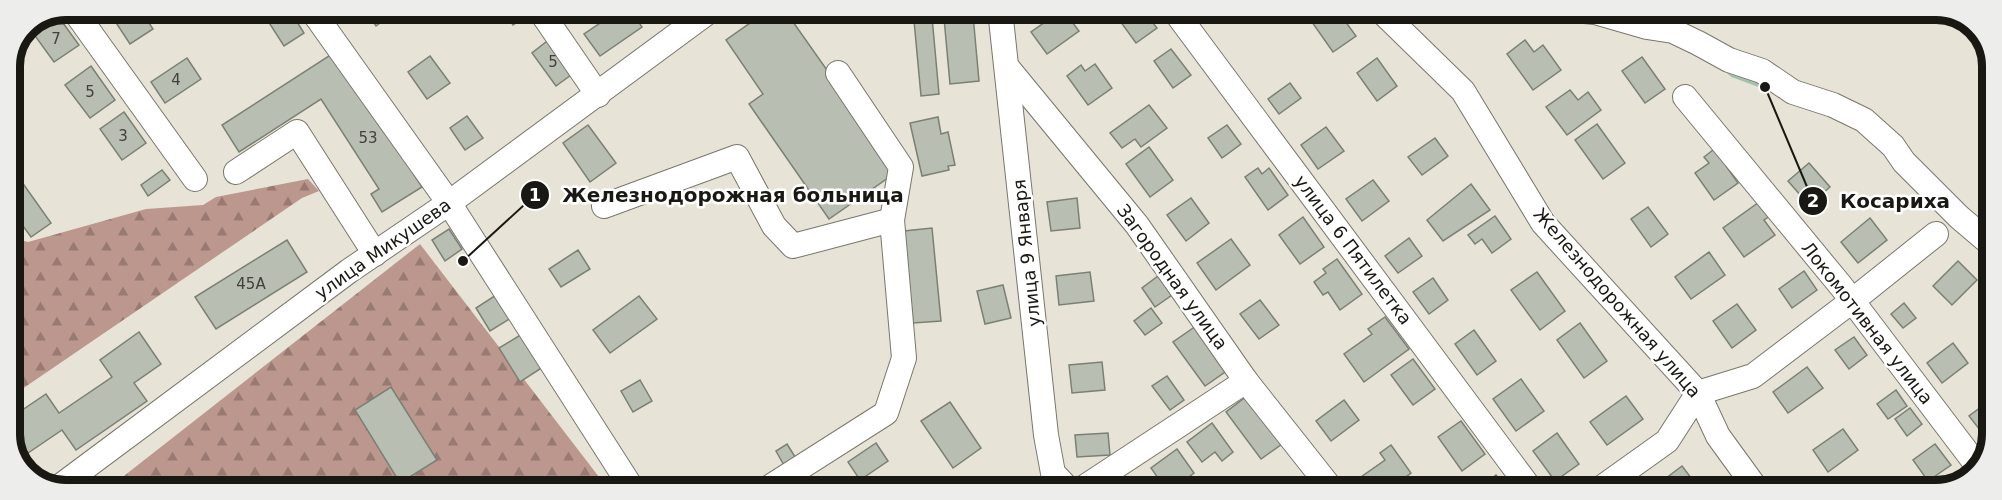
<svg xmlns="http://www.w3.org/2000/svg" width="2002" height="500" font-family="'DejaVu Sans',sans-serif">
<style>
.forest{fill:url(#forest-firs)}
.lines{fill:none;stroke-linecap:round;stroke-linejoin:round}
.stream{stroke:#a1c3ae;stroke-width:5}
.building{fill:#b9beb2;stroke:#7b8075;stroke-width:1.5}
.minor-casing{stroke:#79776b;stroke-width:26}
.minor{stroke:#fff;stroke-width:24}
.labels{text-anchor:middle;stroke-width:5;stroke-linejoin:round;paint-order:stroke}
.number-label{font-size:15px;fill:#41423b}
.street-label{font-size:18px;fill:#191813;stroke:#fff}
.rim{fill:none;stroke:#191813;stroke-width:8}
.leader{fill:none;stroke:#191813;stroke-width:2}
.callout-dot{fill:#191813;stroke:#fff;stroke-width:2}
.mark-label{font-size:18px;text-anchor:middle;font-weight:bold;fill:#fff}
.callout-label{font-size:20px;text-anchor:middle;font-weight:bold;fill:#191813;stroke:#fff;stroke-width:5;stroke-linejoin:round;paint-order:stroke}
</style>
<defs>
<pattern id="forest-firs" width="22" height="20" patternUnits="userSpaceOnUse" patternTransform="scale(1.5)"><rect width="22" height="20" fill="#bc978e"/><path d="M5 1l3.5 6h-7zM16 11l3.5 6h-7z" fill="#987a73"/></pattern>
</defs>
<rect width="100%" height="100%" fill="#e7e4d7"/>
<!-- forest -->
<g class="forest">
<path d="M308 179 319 191 302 198 9 398V237L28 242 146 209 203 205 216 197Z"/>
<path d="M420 244 609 490H106Z"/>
</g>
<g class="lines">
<!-- stream -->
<g class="stream">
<path d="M1520 10 1548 11 1570 19"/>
<path d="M1727 70 1733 75 1768 88"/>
</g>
</g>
<!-- building -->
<g class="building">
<path d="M114 9H140L153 29 130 44 109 12Z"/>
<path d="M279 9H289L304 33 284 46 266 18Z"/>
<path d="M365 9H399L376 26Z"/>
<path d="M502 9H527L530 13 513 25Z"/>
<path d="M621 9H630L642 27 600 56 584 34Z"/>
<path d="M770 9H784L898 171 829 219 749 104 763 94 726 40Z"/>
<path d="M913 10H970V13L932 17 939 94 921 96Z"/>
<path d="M1052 10H1055L1057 13 1063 10 1079 31 1047 54 1031 32 1045 22 1042 17Z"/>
<path d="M1135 10H1143L1157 28 1136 43 1120 21Z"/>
<path d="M1314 10H1337L1356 36 1333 52 1307 15Z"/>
<path d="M973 15 979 81 950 84 944 18Z"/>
<path d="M58 16 79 45 54 62 33 33Z"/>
<path d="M551 38 575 72 556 86 532 53Z"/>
<path d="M1525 40 1534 52 1543 45 1561 70 1533 90 1507 54Z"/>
<path d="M1171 49 1191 75 1173 88 1154 61Z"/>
<path d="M335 52 422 187 382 212 371 194 379 189 321 99 239 152 222 125Z"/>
<path d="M430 56 450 83 427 99 408 72Z"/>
<path d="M1642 57 1665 89 1645 103 1622 71Z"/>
<path d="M187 58 201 79 165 103 151 82Z"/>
<path d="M1377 58 1397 86 1377 101 1357 73Z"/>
<path d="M1095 64 1112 88 1088 105 1067 76 1081 65 1085 71Z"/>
<path d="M91 66 115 100 90 118 65 85Z"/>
<path d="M1290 83 1301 98 1279 114 1268 99Z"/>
<path d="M1570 90 1578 100 1588 92 1601 110 1567 135 1546 107Z"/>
<path d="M1149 105 1167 128 1141 147 1135 139 1122 148 1110 133Z"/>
<path d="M124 112 146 143 122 160 100 129Z"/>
<path d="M467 116 483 138 465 150 450 128Z"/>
<path d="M938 117 941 134 948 132 955 165 948 166 949 170 922 176 910 123Z"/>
<path d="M1597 124 1625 163 1603 179 1575 140Z"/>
<path d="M588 125 616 163 590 182 563 143Z"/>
<path d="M1227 125 1241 144 1222 158 1208 138Z"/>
<path d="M1326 127 1344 151 1318 169 1301 145Z"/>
<path d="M9 136 19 150 9 157Z"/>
<path d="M1435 138 1448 156 1422 175 1408 157Z"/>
<path d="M1718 146 1730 163 1726 166 1738 183 1714 200 1695 173 1709 163 1704 157Z"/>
<path d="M1149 147 1173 180 1150 197 1126 164Z"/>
<path d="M1809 163 1830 187 1809 205 1788 181Z"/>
<path d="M1258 168 1262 174 1269 168 1288 195 1268 210 1245 177Z"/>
<path d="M162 170 170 180 148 196 141 185Z"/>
<path d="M1373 180 1389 201 1362 221 1346 199Z"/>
<path d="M1471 184 1490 210 1443 241 1427 220Z"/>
<path d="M24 185 51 223 31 237 9 207V196Z"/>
<path d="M1077 198 1080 228 1051 231 1047 202Z"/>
<path d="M1191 198 1209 223 1186 241 1167 215Z"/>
<path d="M1762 200 1773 214 1764 220 1775 235 1744 257 1723 228Z"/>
<path d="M1648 207 1668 234 1651 247 1631 219Z"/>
<path d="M1495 216 1511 239 1492 253 1482 239 1475 244 1468 235Z"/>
<path d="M1303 217 1324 247 1300 264 1279 235Z"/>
<path d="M1870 218 1887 240 1858 263 1841 242Z"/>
<path d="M932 228 941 321 913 323 904 231Z"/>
<path d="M449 229 462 249 445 261 432 240Z"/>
<path d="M1409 238 1422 256 1398 273 1385 256Z"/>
<path d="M1231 239 1250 265 1216 290 1197 263Z"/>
<path d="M287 240 307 272 216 329 195 297Z"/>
<path d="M578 250 590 269 561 287 549 269Z"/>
<path d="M1709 252 1725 275 1691 299 1675 277Z"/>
<path d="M1337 259 1362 294 1340 310 1328 292 1323 295 1314 282 1326 273 1323 269Z"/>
<path d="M1958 261 1977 280 1952 305 1933 286Z"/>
<path d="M1804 271 1817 290 1792 308 1779 289Z"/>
<path d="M1090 272 1094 301 1059 305 1056 276Z"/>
<path d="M1537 272 1565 311 1540 330 1511 290Z"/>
<path d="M1158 276 1172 295 1155 307 1142 288Z"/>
<path d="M1433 278 1448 300 1429 314 1413 292Z"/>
<path d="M1003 285 1011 318 985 324 977 291Z"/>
<path d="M496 295 511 318 490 331 476 308Z"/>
<path d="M639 296 657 319 610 353 593 330Z"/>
<path d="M1260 300 1279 325 1259 339 1240 314Z"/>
<path d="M1904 303 1916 318 1903 328 1891 314Z"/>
<path d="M1737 304 1756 330 1732 348 1713 321Z"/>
<path d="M1151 308 1162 323 1145 335 1134 321Z"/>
<path d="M1385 317 1409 349 1364 382 1344 354 1372 334 1368 329Z"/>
<path d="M1580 323 1607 361 1584 378 1557 340Z"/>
<path d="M1196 326 1228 370 1205 386 1173 342Z"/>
<path d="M1474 330 1496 361 1477 375 1455 344Z"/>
<path d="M139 332 161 364 134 383 147 401 76 450 62 430 28 453 9 427V419L46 394 59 413 112 377 100 360Z"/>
<path d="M522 334 543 367 520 382 499 348Z"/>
<path d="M1854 337 1867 355 1849 369 1835 350Z"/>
<path d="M1953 343 1968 363 1942 383 1927 363Z"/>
<path d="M1413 359 1435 389 1413 405 1391 375Z"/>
<path d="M1102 362 1105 390 1072 393 1069 365Z"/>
<path d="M1807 367 1823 388 1788 413 1773 392Z"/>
<path d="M1167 376 1184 400 1170 410 1152 386Z"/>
<path d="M1521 379 1544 411 1516 431 1493 399Z"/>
<path d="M640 380 652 401 633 412 621 391Z"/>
<path d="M391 387 437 460 400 483 355 410Z"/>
<path d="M1896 390 1907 406 1888 419 1877 404Z"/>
<path d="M1247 396 1282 444 1261 459 1226 412Z"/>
<path d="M1626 396 1643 419 1607 445 1590 422Z"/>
<path d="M1992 399V435L1987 439 1969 416Z"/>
<path d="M1344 400 1359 420 1331 441 1316 421Z"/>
<path d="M950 402 981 448 953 468 921 421Z"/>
<path d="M1910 408 1922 424 1907 436 1895 419Z"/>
<path d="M1461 421 1485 454 1462 471 1438 437Z"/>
<path d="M1212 423 1233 452 1222 461 1215 452 1202 462 1187 442Z"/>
<path d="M1843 429 1858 450 1828 472 1813 450Z"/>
<path d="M1108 433 1110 455 1077 457 1075 435Z"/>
<path d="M1557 433 1579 464 1555 481 1533 451Z"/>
<path d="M876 443 888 461 860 480 848 462Z"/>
<path d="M787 444 797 460 785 467 776 451Z"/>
<path d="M1935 444 1951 465 1928 481 1913 460Z"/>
<path d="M1391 445 1411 473 1387 491H1371L1361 477 1385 460 1380 453Z"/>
<path d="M1177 449 1194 473 1170 491H1167L1151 468Z"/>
<path d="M1682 466 1698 487 1693 491H1649Z"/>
<path d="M1496 475 1508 491H1474Z"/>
<path d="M1884 477 1893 489 1890 491H1864Z"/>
<path d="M1301 478 1310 491H1283Z"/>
</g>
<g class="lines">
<defs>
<g id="minor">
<path d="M73 9 195 179"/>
<path d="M311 9 449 203 633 490"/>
<path d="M539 9 598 95"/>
<path d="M1000 10 1046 435 1053 473 1069 490"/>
<path d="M1174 10 1532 491"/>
<path d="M1380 10 1463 91 1543 223 1698 393 1718 436 1758 491"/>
<path d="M1574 10 1595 12 1647 27 1673 31 1698 43 1729 60 1762 71 1793 92 1833 105 1864 120 1893 146 1904 162 1959 217 1992 245"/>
<path d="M1007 67 1137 225 1246 381 1333 491"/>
<path d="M838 73 901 167 892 220"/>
<path d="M1685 97 1841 286 1979 468"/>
<path d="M236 172 297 132 375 254"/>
<path d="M604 206 737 157 774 226 793 246 892 220 904 358 886 413 765 490"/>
<path d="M790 475 805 490"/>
<path d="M55 490 349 271 449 203 712 9"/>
<path d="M1080 490 1246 381"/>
<path d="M1597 491 1667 441 1698 393 1753 376 1852 301 1936 234"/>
</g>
</defs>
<!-- minor casing -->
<use href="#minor" class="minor-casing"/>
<!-- minor -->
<use href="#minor" class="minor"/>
</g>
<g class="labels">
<!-- number labels -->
<g class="number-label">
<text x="56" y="44">7</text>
<text x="553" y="67">5</text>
<text x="176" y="85">4</text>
<text x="90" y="97">5</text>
<text x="123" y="141">3</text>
<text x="368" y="143">53</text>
<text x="251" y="289">45А</text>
</g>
<!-- street labels -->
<g class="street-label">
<text transform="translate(383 249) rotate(-35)" y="6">улица Микушева</text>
<text transform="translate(1353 250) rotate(53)" y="6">улица 6 Пятилетка</text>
<text transform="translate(1027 253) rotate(-96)" y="6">улица 9 Января</text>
<text transform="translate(1172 277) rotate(54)" y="6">Загородная улица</text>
<text transform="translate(1617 303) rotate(49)" y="6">Железнодорожная улица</text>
<text transform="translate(1867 323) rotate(52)" y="6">Локомотивная улица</text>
</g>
</g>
<!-- crop -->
<path d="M0 0H2002V500H0ZM66 20H1936A46 46 0 0 1 1982 66V434A46 46 0 0 1 1936 480H66A46 46 0 0 1 20 434V66A46 46 0 0 1 66 20Z" fill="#ededec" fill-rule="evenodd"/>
<path class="rim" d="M66 20H1936A46 46 0 0 1 1982 66V434A46 46 0 0 1 1936 480H66A46 46 0 0 1 20 434V66A46 46 0 0 1 66 20Z"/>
<!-- callouts -->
<path class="leader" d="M463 261L535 195M1765 87L1813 201"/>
<g class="callout-dot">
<circle cx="463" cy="261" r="6"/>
<circle cx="1765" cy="87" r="6"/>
<circle cx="535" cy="195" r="15"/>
<circle cx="1813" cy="201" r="15"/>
</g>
<g class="mark-label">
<text x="535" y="201">1</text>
<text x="1813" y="207">2</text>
</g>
<g class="callout-label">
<text x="733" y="202">Железнодорожная больница</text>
<text x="1895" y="208">Косариха</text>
</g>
</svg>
